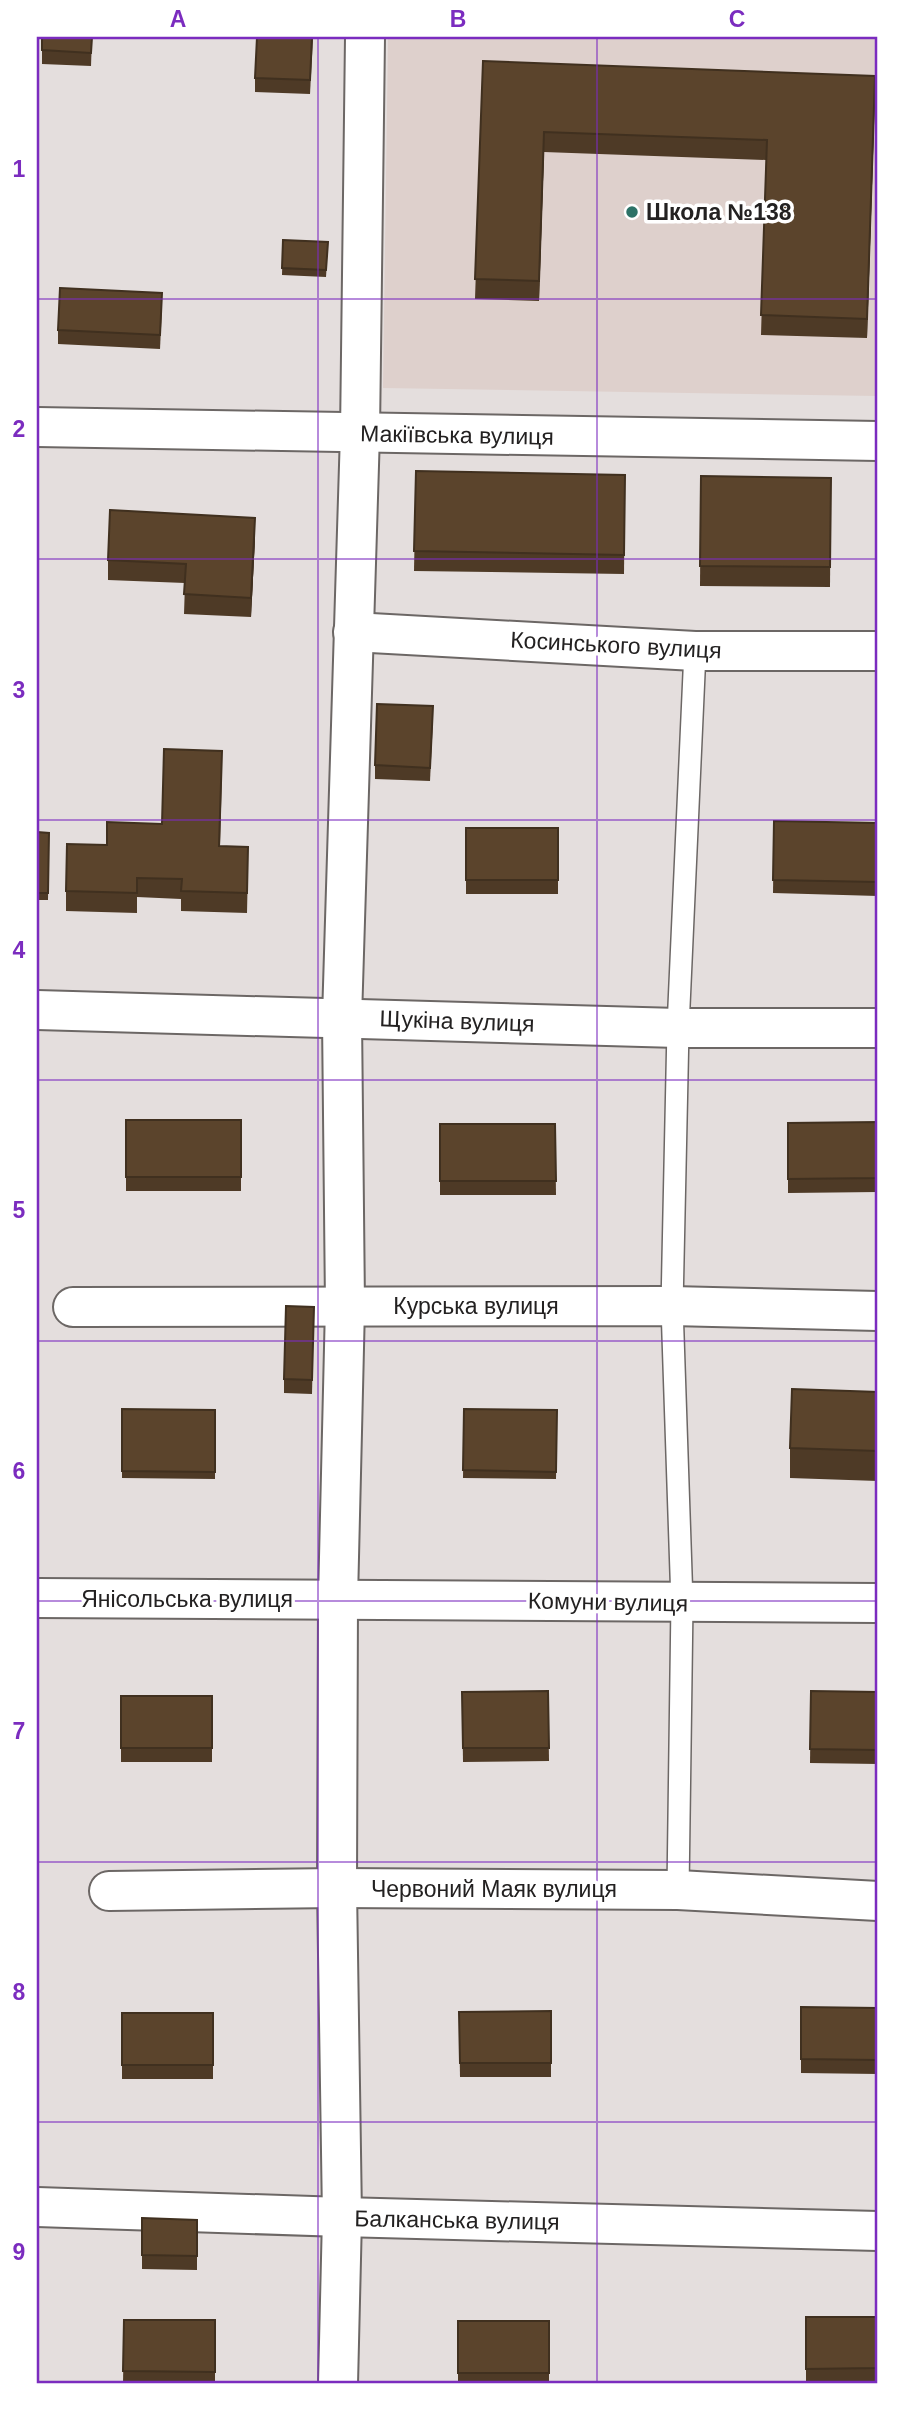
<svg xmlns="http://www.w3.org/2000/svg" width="915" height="2421" font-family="Helvetica,sans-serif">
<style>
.built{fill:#ded0cc}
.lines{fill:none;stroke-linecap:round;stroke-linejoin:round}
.service-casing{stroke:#6c6765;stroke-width:24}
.minor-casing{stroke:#6c6765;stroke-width:42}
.service{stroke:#fff;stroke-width:21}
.minor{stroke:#fff;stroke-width:38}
.wall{fill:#4e3a26}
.shaded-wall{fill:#40301f}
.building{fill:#5b442c;stroke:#40301f;stroke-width:2}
.grid{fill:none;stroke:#7b2cbf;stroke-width:2;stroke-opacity:0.55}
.poi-dot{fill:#2d7267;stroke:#fff;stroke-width:2.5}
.labels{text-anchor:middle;stroke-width:7;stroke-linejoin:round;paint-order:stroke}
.poi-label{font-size:23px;font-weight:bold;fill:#232121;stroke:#fff;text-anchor:start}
.street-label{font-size:23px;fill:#232121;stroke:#fff}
.neatline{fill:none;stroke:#7b2cbf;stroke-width:2.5}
.grid-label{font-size:23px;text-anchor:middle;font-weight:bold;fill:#7b2cbf}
</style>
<rect width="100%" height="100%" fill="#e4dedd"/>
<!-- built -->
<path class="built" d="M388 37H878V396L383 388Z"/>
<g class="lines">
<defs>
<path id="service" d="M678 1890 682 1603 672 1306 678 1028 695 651"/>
<g id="minor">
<path d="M37 427 878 441"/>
<path d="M353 632 695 651H878"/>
<path d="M37 1010 678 1028H878"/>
<path d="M73 1307 672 1306 878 1311"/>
<path d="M37 1598 878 1603"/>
<path d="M109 1891 337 1888 678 1890 878 1901"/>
<path d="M37 2207 342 2217 878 2231"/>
<path d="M338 2384 342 2217 337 1888 338 1599 345 1306 342 1018 360 433 365 37"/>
</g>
</defs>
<!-- service casing -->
<use href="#service" class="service-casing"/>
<!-- minor casing -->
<use href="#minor" class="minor-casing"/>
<!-- service -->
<use href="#service" class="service"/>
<!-- minor -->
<use href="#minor" class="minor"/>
</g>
<!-- wall -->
<g class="wall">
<path d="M42 37H92L91 66 42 64Z"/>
<path d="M313 37 310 94 255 92V78Z"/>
<path d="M483 61 875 95 867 338 761 335 766 160 544 152 539 301 475 299Z"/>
<path d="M283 240 328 242 326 277 282 275Z"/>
<path d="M162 307 160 349 58 344V330Z"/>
<path d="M416 471 625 475 624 574 414 571Z"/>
<path d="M701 476 831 478 830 587 700 586Z"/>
<path d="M255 538 251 617 184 614 185 583 108 580V560Z"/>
<path d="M433 720 430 781 375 779V765Z"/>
<path d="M222 771 220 846 248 866 247 913 181 911V899L137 897V913L66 911V891L107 845 162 824Z"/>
<path d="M774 821 878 823V896L773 893Z"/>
<rect x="466" y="828" width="92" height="66"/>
<path d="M37 832 49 833 48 900H37Z"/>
<rect x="126" y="1120" width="115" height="71"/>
<path d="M878 1122V1192L788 1193V1123Z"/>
<path d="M440 1124H555L556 1195H440Z"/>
<path d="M314 1307 312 1394 284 1393V1379Z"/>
<path d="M878 1392V1481L790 1478V1448Z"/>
<path d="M122 1409 215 1410V1479L122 1478Z"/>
<path d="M464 1409 557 1410 556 1479 463 1478Z"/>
<path d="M548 1691 549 1761 463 1762 462 1692Z"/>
<path d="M811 1691 878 1692V1764L810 1763Z"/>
<rect x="121" y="1696" width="91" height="66"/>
<path d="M801 2007 878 2008V2074L801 2073Z"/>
<path d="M551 2011V2077H460L459 2012Z"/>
<rect x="122" y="2013" width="91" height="66"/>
<path d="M142 2218 197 2220V2270L142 2269Z"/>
<rect x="806" y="2317" width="72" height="65"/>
<path d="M124 2320H215V2384H123Z"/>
<rect x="458" y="2321" width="91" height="63"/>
</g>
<!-- shaded-wall -->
<g class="shaded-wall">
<path d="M875 76V95L867 338V319Z"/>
<path d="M544 132V152L539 301V281Z"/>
<path d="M255 518V538L251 617V598Z"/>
</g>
<!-- building -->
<g class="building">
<path d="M42 37H92L91 53 42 50Z"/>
<path d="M257 37H312L310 80 255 78Z"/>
<path d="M483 61 875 76 867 319 761 315 767 140 544 132 539 281 475 279Z"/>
<path d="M283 240 328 242 326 270 282 268Z"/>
<path d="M60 288 162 293 160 335 58 330Z"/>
<path d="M416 471 625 475 624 555 414 551Z"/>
<path d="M701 476 831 478 830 567 700 566Z"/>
<path d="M110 510 255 518 251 598 184 594 186 564 108 560Z"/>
<path d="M377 704 433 706 430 768 375 765Z"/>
<path d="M164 749 222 751 219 846 248 847 247 893 181 891 182 879 137 878V893L66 891 67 844 107 845V822L162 824Z"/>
<path d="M774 821 878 823V882L773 880Z"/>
<rect x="466" y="828" width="92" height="52"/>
<path d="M37 832 49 833 48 893H37Z"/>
<rect x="126" y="1120" width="115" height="57"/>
<path d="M878 1122V1178L788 1179V1123Z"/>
<path d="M440 1124H555L556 1181H440Z"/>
<path d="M286 1306 314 1307 312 1380 284 1379Z"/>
<path d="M792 1389 878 1392V1451L790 1448Z"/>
<path d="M122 1409 215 1410V1472L122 1471Z"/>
<path d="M464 1409 557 1410 556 1472 463 1470Z"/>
<path d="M548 1691 549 1748H463L462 1692Z"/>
<path d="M811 1691 878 1692V1750L810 1749Z"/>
<rect x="121" y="1696" width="91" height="52"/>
<path d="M37 2003H38L37 2062Z"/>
<path d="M801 2007 878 2008V2060L801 2059Z"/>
<path d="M551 2011V2063H460L459 2012Z"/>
<rect x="122" y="2013" width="91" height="52"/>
<path d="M142 2218 197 2220V2256L142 2255Z"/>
<path d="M806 2317H878V2368L806 2369Z"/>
<path d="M124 2320H215V2372L123 2371Z"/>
<rect x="458" y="2321" width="91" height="52"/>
</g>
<!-- grid -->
<path class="grid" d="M318 37V2384M597 37V2384M37 299H878M37 559H878M37 820H878M37 1080H878M37 1341H878M37 1601H878M37 1862H878M37 2122H878"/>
<!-- markers -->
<circle class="poi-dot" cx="632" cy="212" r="7"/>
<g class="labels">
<!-- poi labels -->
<g class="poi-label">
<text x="646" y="220">Школа №138</text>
</g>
<!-- street labels -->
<g class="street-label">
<text transform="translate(457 435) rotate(1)" y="8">Макіївська вулиця</text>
<text transform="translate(616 645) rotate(3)" y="8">Косинського вулиця</text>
<text transform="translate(457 1021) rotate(2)" y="8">Щукіна вулиця</text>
<text x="476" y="1314">Курська вулиця</text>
<text x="187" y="1607">Янісольська вулиця</text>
<text transform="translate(608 1602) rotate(1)" y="8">Комуни вулиця</text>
<text x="494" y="1897">Червоний Маяк вулиця</text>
<text transform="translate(457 2220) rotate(1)" y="8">Балканська вулиця</text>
</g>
</g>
<!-- border -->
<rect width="915" height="2421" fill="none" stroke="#ffffff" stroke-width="77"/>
<rect x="38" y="38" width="838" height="2344" class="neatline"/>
<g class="grid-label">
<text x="178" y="27">A</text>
<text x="458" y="27">B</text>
<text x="737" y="27">C</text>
<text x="19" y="177">1</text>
<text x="19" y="437">2</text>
<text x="19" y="698">3</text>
<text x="19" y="958">4</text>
<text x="19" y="1218">5</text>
<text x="19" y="1479">6</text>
<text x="19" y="1739">7</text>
<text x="19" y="2000">8</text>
<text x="19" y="2260">9</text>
</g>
</svg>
